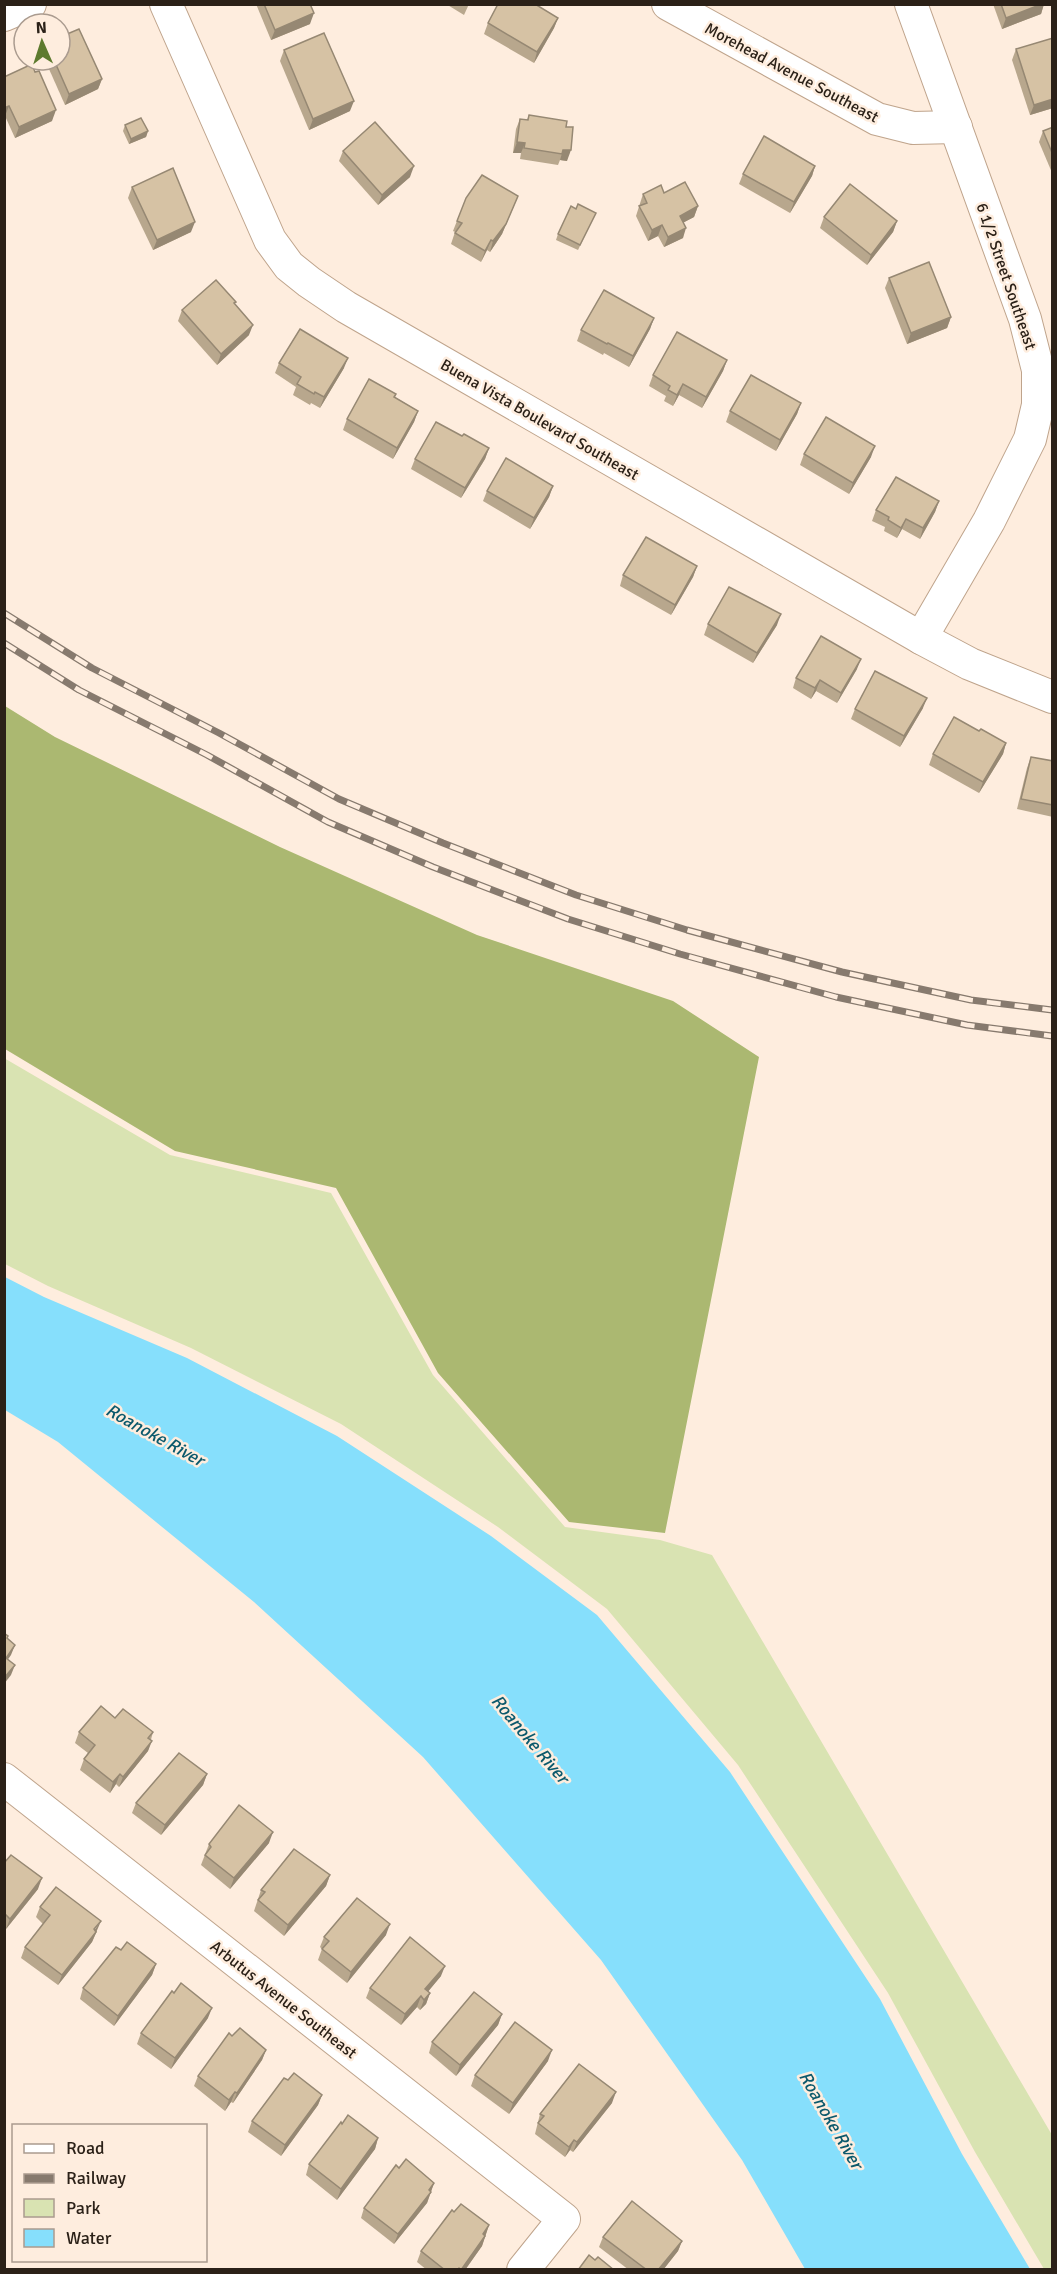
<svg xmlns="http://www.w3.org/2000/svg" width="1057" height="2274" font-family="Signika,sans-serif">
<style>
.green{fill:#d9e3b2}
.forest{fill:#abb871}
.water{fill:#86dffc}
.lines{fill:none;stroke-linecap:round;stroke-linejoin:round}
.street-casing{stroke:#bfa48c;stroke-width:34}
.street{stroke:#fff;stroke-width:32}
.rail-casing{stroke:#877a6e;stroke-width:7}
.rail{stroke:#feedde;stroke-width:4.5;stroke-dasharray:14;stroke-linecap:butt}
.wall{fill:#b8a78d}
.shaded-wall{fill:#968873}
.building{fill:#d6c2a4;stroke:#968873;stroke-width:1.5}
.labels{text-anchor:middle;stroke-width:5;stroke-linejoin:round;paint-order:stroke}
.street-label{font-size:16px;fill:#2b2118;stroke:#feedde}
.water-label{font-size:18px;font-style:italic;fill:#0c596c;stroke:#feedde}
</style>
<rect width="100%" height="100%" fill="#feedde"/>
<!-- green -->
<path class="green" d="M4 1058 170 1155 331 1193 433 1375 565 1527 660 1540 712 1555 1052 2135V2269H1044L975 2152 888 1993 738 1765 607 1609 498 1527 341 1424 191 1348 48 1286 5 1264Z"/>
<!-- forest -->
<path class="forest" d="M5 706 55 737 280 847 477 935 673 1001 759 1057 665 1533 569 1522 438 1373 336 1188 175 1151 5 1049Z"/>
<!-- water -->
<path class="water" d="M5 1277 44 1297 187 1358 337 1436 491 1536 597 1615 730 1772 880 1999 962 2154 1030 2269H805L742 2160 601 1960 423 1757 254 1602 58 1442 5 1410Z"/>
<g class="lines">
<defs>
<g id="street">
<path d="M166 4 270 240 289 266 309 282 346 307 921 638 970 664 1052 697"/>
<path d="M668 4 877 119 913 128 956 127"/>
<path d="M911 4 1025 319 1038 370V405L1030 439 989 521 921 638"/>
<path d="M4 15 30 4"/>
<path d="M4 1779 564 2219 523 2270"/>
</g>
</defs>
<!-- street casing -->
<use href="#street" class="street-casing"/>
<!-- street -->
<use href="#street" class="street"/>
<defs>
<g id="rail">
<path d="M4 613 92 668 219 733 339 799 443 843 576 895 687 930 842 972 971 1000 1052 1010"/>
<path d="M4 643 79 690 207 755 328 822 433 867 568 919 680 954 836 997 967 1025 1052 1036"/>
</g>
</defs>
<!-- rail casing -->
<use href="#rail" class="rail-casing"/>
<!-- rail -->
<use href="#rail" class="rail"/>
</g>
<!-- wall -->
<g class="wall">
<path d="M256 4H310V24L271 40Z"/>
<path d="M446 4H469L464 15Z"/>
<path d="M993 4H1044L1041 14 1002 29Z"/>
<path d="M558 18 554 28 534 63 484 34 488 23Z"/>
<path d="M1053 38V108L1030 115 1012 60 1016 49Z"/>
<path d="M284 50 350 111 309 130 280 61Z"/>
<path d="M45 60H60L102 79 98 89 65 105Z"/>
<path d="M35 72 52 121 15 138 5 116 4 77Z"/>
<path d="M529 115 566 127 567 161 560 160 558 165 520 159 521 153H513L516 129 520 119 527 120Z"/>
<path d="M125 125 148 131 146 137 129 144 123 131Z"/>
<path d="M1053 127V175L1039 142 1043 131Z"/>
<path d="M343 151 410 177 378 205 339 161Z"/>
<path d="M815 166 812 176 790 213 739 184 743 174Z"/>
<path d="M132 187 191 232 153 250 128 198Z"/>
<path d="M664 193 698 206 694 217 684 222 683 238 664 247 658 236 648 241 636 216 643 194Z"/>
<path d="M518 196 502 234 490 252 487 250 481 262 451 244 455 232 453 231 466 198Z"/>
<path d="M576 209 596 213 578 250 556 240 558 234Z"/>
<path d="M824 217 897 221 893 232 867 265 820 228Z"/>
<path d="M889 278 951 317 947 328 907 344 885 288Z"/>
<path d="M235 305 249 335 217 365 178 321 182 310Z"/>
<path d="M654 318 650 329 629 367 604 353 603 355 577 341 581 330Z"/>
<path d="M727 360 723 371 702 408 679 395 673 406 664 401 666 396 649 386 653 375Z"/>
<path d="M279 363 344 368 320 408 311 403 310 405 293 395 296 387 275 373Z"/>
<path d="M396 394 395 397 418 411 414 422 393 459 343 430 347 419Z"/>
<path d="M801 403 797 414 776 451 726 422 730 411Z"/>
<path d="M462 436 489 448 485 459 461 498 411 469 415 459Z"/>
<path d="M804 454 871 457 849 494 800 465Z"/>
<path d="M553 486 549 497 530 529 483 501 487 491Z"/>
<path d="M939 501 935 512 920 539 902 529 897 538 884 531 885 527 872 521 876 510Z"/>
<path d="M697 566 693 577 671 615 620 586 623 575Z"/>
<path d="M708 624 777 625 753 663 704 635Z"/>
<path d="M857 669 837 703 816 691 811 699 793 688 796 678Z"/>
<path d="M923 708 900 747 851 719 855 709Z"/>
<path d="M979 731 1006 743 1003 754 979 793 929 765 933 754Z"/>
<path d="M1031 757 1053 761V817L1017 809 1027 768Z"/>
<path d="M115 1718 153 1732 148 1751 119 1787 116 1784 110 1793 80 1770 84 1759 88 1753 75 1743 79 1732Z"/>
<path d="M207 1774 203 1785 161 1835 132 1813 136 1803Z"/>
<path d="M269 1843 230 1889 201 1865 209 1844Z"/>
<path d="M4 1863 38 1889 6 1929 4 1928Z"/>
<path d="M330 1875 326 1886 284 1936 254 1911 261 1890Z"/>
<path d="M40 1907 97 1931 92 1942 58 1985 21 1958 25 1947 43 1924 36 1917Z"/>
<path d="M386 1935 347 1983 318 1960 322 1949 320 1947 324 1937Z"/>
<path d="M121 1950 156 1964 152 1975 114 2026 80 1999 83 1988Z"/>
<path d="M441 1976 428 1991 430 1993 426 2004 420 2010 417 2007 401 2025 366 1998 370 1988Z"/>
<path d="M502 2014 498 2025 456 2076 429 2053 432 2042Z"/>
<path d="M208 2018 171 2069 137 2044 141 2033Z"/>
<path d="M232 2036 266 2050 262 2060 233 2103 231 2102 225 2111 194 2086 198 2076Z"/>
<path d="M548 2061 509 2114 471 2086 475 2075Z"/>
<path d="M288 2080 322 2095 318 2105 281 2156 248 2132 252 2121Z"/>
<path d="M612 2103 573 2152 570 2150 565 2157 535 2134 540 2114Z"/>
<path d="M342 2124 378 2138 375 2149 337 2200 306 2175 309 2164Z"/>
<path d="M399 2168 434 2183 427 2203 394 2244 361 2218 364 2208Z"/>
<path d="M454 2212 489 2225 482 2246 465 2270H427L417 2262 421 2251Z"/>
<path d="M603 2237 682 2241 678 2251 663 2270H629L599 2247Z"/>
</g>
<!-- shaded-wall -->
<g class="shaded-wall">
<path d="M1042 4H1044L1041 14 1002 29 1006 18Z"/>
<path d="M314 13 310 24 271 40 275 30Z"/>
<path d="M558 18 554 28 534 63 537 52Z"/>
<path d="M102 79 98 89 65 105 69 94Z"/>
<path d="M1053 99V108L1030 115 1034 105Z"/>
<path d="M354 101 350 111 309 130 313 119Z"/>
<path d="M9 106 5 116 4 117V108Z"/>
<path d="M56 110 52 121 15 138 19 127Z"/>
<path d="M148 131 146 137 129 144 131 139Z"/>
<path d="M517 142 525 143 521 153H513Z"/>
<path d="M563 150H571L567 161 560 160Z"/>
<path d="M414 166 410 177 378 205 382 195Z"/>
<path d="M815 166 812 176 790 213 794 202Z"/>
<path d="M518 196 502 234 490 252 493 241Z"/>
<path d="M698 206 694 217 677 226 680 216Z"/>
<path d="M897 221 893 232 867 265 871 255Z"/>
<path d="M195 222 191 232 153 250 157 240Z"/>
<path d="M662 225 658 236 648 241 652 230Z"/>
<path d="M686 228 683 238 664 247 668 237Z"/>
<path d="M491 240 487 250 481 262 485 251Z"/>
<path d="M951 317 947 328 907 344 911 333Z"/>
<path d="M654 318 650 329 629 367 633 356Z"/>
<path d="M253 325 249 335 217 365 221 354Z"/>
<path d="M348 358 344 368 320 408 324 397Z"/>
<path d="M727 360 723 371 702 408 706 397Z"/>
<path d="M683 384 679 395 673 406 677 395Z"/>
<path d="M801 403 797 414 776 451 780 440Z"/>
<path d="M418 411 414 422 393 459 397 448Z"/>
<path d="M875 446 871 457 849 494 853 483Z"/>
<path d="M489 448 485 459 461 498 465 488Z"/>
<path d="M553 486 549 497 530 529 534 518Z"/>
<path d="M939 501 935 512 920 539 923 528Z"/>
<path d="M906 519 902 529 897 538 901 528Z"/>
<path d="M697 566 693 577 671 615 675 605Z"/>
<path d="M781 614 777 625 753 663 757 653Z"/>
<path d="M861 659 857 669 837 703 841 693Z"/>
<path d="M820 680 816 691 811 699 815 688Z"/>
<path d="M927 698 923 708 900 747 904 736Z"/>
<path d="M1006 743 1003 754 979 793 983 782Z"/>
<path d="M15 1645 11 1655 4 1665 6 1658Z"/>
<path d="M15 1665 11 1675 4 1684V1678Z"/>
<path d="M152 1741 148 1751 119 1787 123 1777Z"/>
<path d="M120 1774 116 1784 110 1793 113 1782Z"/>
<path d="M207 1774 203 1785 161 1835 165 1825Z"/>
<path d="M273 1832 269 1843 230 1889 234 1878Z"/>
<path d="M330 1875 326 1886 284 1936 288 1925Z"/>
<path d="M42 1878 38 1889 6 1929 10 1919Z"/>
<path d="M101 1921 92 1942 58 1985 62 1975Z"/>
<path d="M390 1924 386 1935 347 1983 351 1972Z"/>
<path d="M156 1964 152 1975 114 2026 118 2016Z"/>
<path d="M445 1966 441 1976 422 1999 425 1989Z"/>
<path d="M430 1993 426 2004 420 2010 424 2000Z"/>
<path d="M421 1996 417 2007 401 2025 405 2014Z"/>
<path d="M212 2008 208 2018 171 2069 175 2058Z"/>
<path d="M502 2014 498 2025 456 2076 460 2065Z"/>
<path d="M266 2050 262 2060 233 2103 237 2093Z"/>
<path d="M552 2050 548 2061 509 2114 513 2103Z"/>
<path d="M235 2092 231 2102 225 2111 229 2100Z"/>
<path d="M616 2092 612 2103 573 2152 577 2142Z"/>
<path d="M322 2095 318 2105 281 2156 285 2145Z"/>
<path d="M378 2138 375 2149 337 2200 341 2189Z"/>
<path d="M574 2140 570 2150 565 2157 569 2147Z"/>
<path d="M434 2183 427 2203 394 2244 398 2234Z"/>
<path d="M489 2225 482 2246 465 2270H461Z"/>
<path d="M682 2241 678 2251 663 2270H658Z"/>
</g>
<!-- building -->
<g class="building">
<path d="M264 4H310L314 13 275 30Z"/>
<path d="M498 4H535L558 18 537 52 488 23Z"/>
<path d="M1001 4H1042L1006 18Z"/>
<path d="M79 29 102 79 69 94 54 60H60V37Z"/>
<path d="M324 33 354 101 313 119 284 50Z"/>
<path d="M1053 38V99L1034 105 1016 49Z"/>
<path d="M32 64 35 72 39 71 56 110 19 127 9 106 4 108V77Z"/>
<path d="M529 115 567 121 566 127H573L571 150H563L562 154 524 148 525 143 517 142 520 119 528 120Z"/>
<path d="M141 118 148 131 131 139 125 125Z"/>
<path d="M375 122 414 166 382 195 343 151Z"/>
<path d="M1053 127V155L1043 131Z"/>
<path d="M764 136 815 166 794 202 743 174Z"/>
<path d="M173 168 195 222 157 240 132 187Z"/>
<path d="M482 175 518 196 506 224 493 241 491 240 485 251 455 233 462 223 457 221 466 198Z"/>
<path d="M685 182 698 206 680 216 686 228 668 237 662 225 652 230 639 206 647 203 643 194 661 185 664 193Z"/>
<path d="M850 184 897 221 871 255 824 217Z"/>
<path d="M578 204 596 213 580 245 558 234 571 206 576 209Z"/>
<path d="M929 262 951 317 911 333 889 278Z"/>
<path d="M216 280 236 302 234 303 253 325 221 354 182 310Z"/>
<path d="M604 290 654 318 633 356 608 343 607 344 581 330Z"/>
<path d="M300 329 348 358 324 397 315 392 314 394 297 384 301 377 279 363Z"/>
<path d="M677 332 727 360 706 397 683 384 677 395 668 390 670 386 653 375Z"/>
<path d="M751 375 801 403 780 440 730 411Z"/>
<path d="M369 379 396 394 394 397 418 411 397 448 347 419Z"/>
<path d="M826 417 875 446 853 483 804 454Z"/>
<path d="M436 422 462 436 464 434 489 448 465 488 415 459Z"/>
<path d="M506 458 553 486 534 518 487 491Z"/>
<path d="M896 477 939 501 923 528 906 519 901 528 888 520 889 517 876 510Z"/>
<path d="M646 537 697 566 675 605 623 575Z"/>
<path d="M729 587 781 614 757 653 708 624Z"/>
<path d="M821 636 861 659 841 693 820 680 815 688 796 678Z"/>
<path d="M875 671 927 698 904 736 855 709Z"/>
<path d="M954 717 979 731 981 729 1006 743 983 782 933 754Z"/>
<path d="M1031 757 1053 761V805L1021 799Z"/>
<path d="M4 1633 8 1636 7 1638 15 1645 6 1658 15 1665 4 1678Z"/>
<path d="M101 1706 115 1718 123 1709 153 1732 148 1738 152 1741 123 1777 120 1774 113 1782 84 1759 95 1745 79 1732Z"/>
<path d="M179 1753 207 1774 165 1825 136 1803Z"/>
<path d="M239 1805 273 1832 234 1878 205 1855 211 1847 209 1844Z"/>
<path d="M294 1849 330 1875 288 1925 258 1900 265 1892 261 1890Z"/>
<path d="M11 1855 42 1878 10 1919 6 1915 4 1916V1863Z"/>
<path d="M56 1887 101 1921 94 1929 96 1932 62 1975 25 1947 50 1915 40 1907Z"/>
<path d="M357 1898 390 1924 351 1972 322 1949 329 1941 324 1937Z"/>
<path d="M410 1937 445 1966 425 1989 430 1993 424 2000 421 1996 405 2014 370 1988Z"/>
<path d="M127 1942 156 1964 118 2016 83 1988 116 1947 121 1950Z"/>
<path d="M181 1983 212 2008 175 2058 141 2033 172 1991 174 1993Z"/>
<path d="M474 1992 502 2014 460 2065 432 2042Z"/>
<path d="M515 2022 552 2050 513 2103 475 2075Z"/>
<path d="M240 2028 266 2050 237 2093 235 2092 229 2100 198 2076 229 2033 232 2036Z"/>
<path d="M579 2064 616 2092 577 2142 574 2140 569 2147 538 2123 544 2116 540 2114Z"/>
<path d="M294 2073 322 2095 285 2145 252 2121 284 2078 288 2080Z"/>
<path d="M348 2115 378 2138 341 2189 309 2164 341 2122 342 2124Z"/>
<path d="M406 2159 434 2183 429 2190 431 2192 398 2234 364 2208 396 2165 399 2168Z"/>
<path d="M632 2201 682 2241 658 2270H647L603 2237Z"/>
<path d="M461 2204 489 2225 483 2234 485 2236 461 2270 459 2268 457 2270H445L421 2251 452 2210 454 2212Z"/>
<path d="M589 2255 595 2260 598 2257 614 2270H578Z"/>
</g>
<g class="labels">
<!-- street labels -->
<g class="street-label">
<text transform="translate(792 72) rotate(28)" y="6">Morehead Avenue Southeast</text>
<text transform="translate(1007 276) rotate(71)" y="6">6 1/2 Street Southeast</text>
<text transform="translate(540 419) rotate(30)" y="6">Buena Vista Boulevard Southeast</text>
<text transform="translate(284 1999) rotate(38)" y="6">Arbutus Avenue Southeast</text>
</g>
<!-- water labels -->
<g class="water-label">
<text transform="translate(155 1435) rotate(29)" y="6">Roanoke River</text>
<text transform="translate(530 1739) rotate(50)" y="6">Roanoke River</text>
<text transform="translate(831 2120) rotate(60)" y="6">Roanoke River</text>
</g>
</g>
<!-- border -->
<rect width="1057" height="2274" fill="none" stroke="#2b2118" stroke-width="12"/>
<!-- legend -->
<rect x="12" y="2124" width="195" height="138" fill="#feedde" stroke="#aa9b8f" stroke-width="1.5"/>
<rect x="24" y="2144" width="30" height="9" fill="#ffffff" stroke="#aa9b8f" stroke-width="1.5"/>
<text x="66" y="2154" font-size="18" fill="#2b2118">Road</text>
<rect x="24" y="2174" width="30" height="9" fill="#877a6e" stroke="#aa9b8f" stroke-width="1.5"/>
<text x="66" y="2184" font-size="18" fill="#2b2118">Railway</text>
<rect x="24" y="2199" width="30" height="18" fill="#d9e3b2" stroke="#aa9b8f" stroke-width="1.5"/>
<text x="66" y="2214" font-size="18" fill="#2b2118">Park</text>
<rect x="24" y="2229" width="30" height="18" fill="#86dffc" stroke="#aa9b8f" stroke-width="1.5"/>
<text x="66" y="2244" font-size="18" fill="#2b2118">Water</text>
<!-- north arrow -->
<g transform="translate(42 42) rotate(357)"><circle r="28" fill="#feedde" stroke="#aa9b8f" stroke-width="1.5"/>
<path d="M0-4.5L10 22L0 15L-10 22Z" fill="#5d7a2e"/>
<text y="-9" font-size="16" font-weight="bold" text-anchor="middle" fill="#2b2118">N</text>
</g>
</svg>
